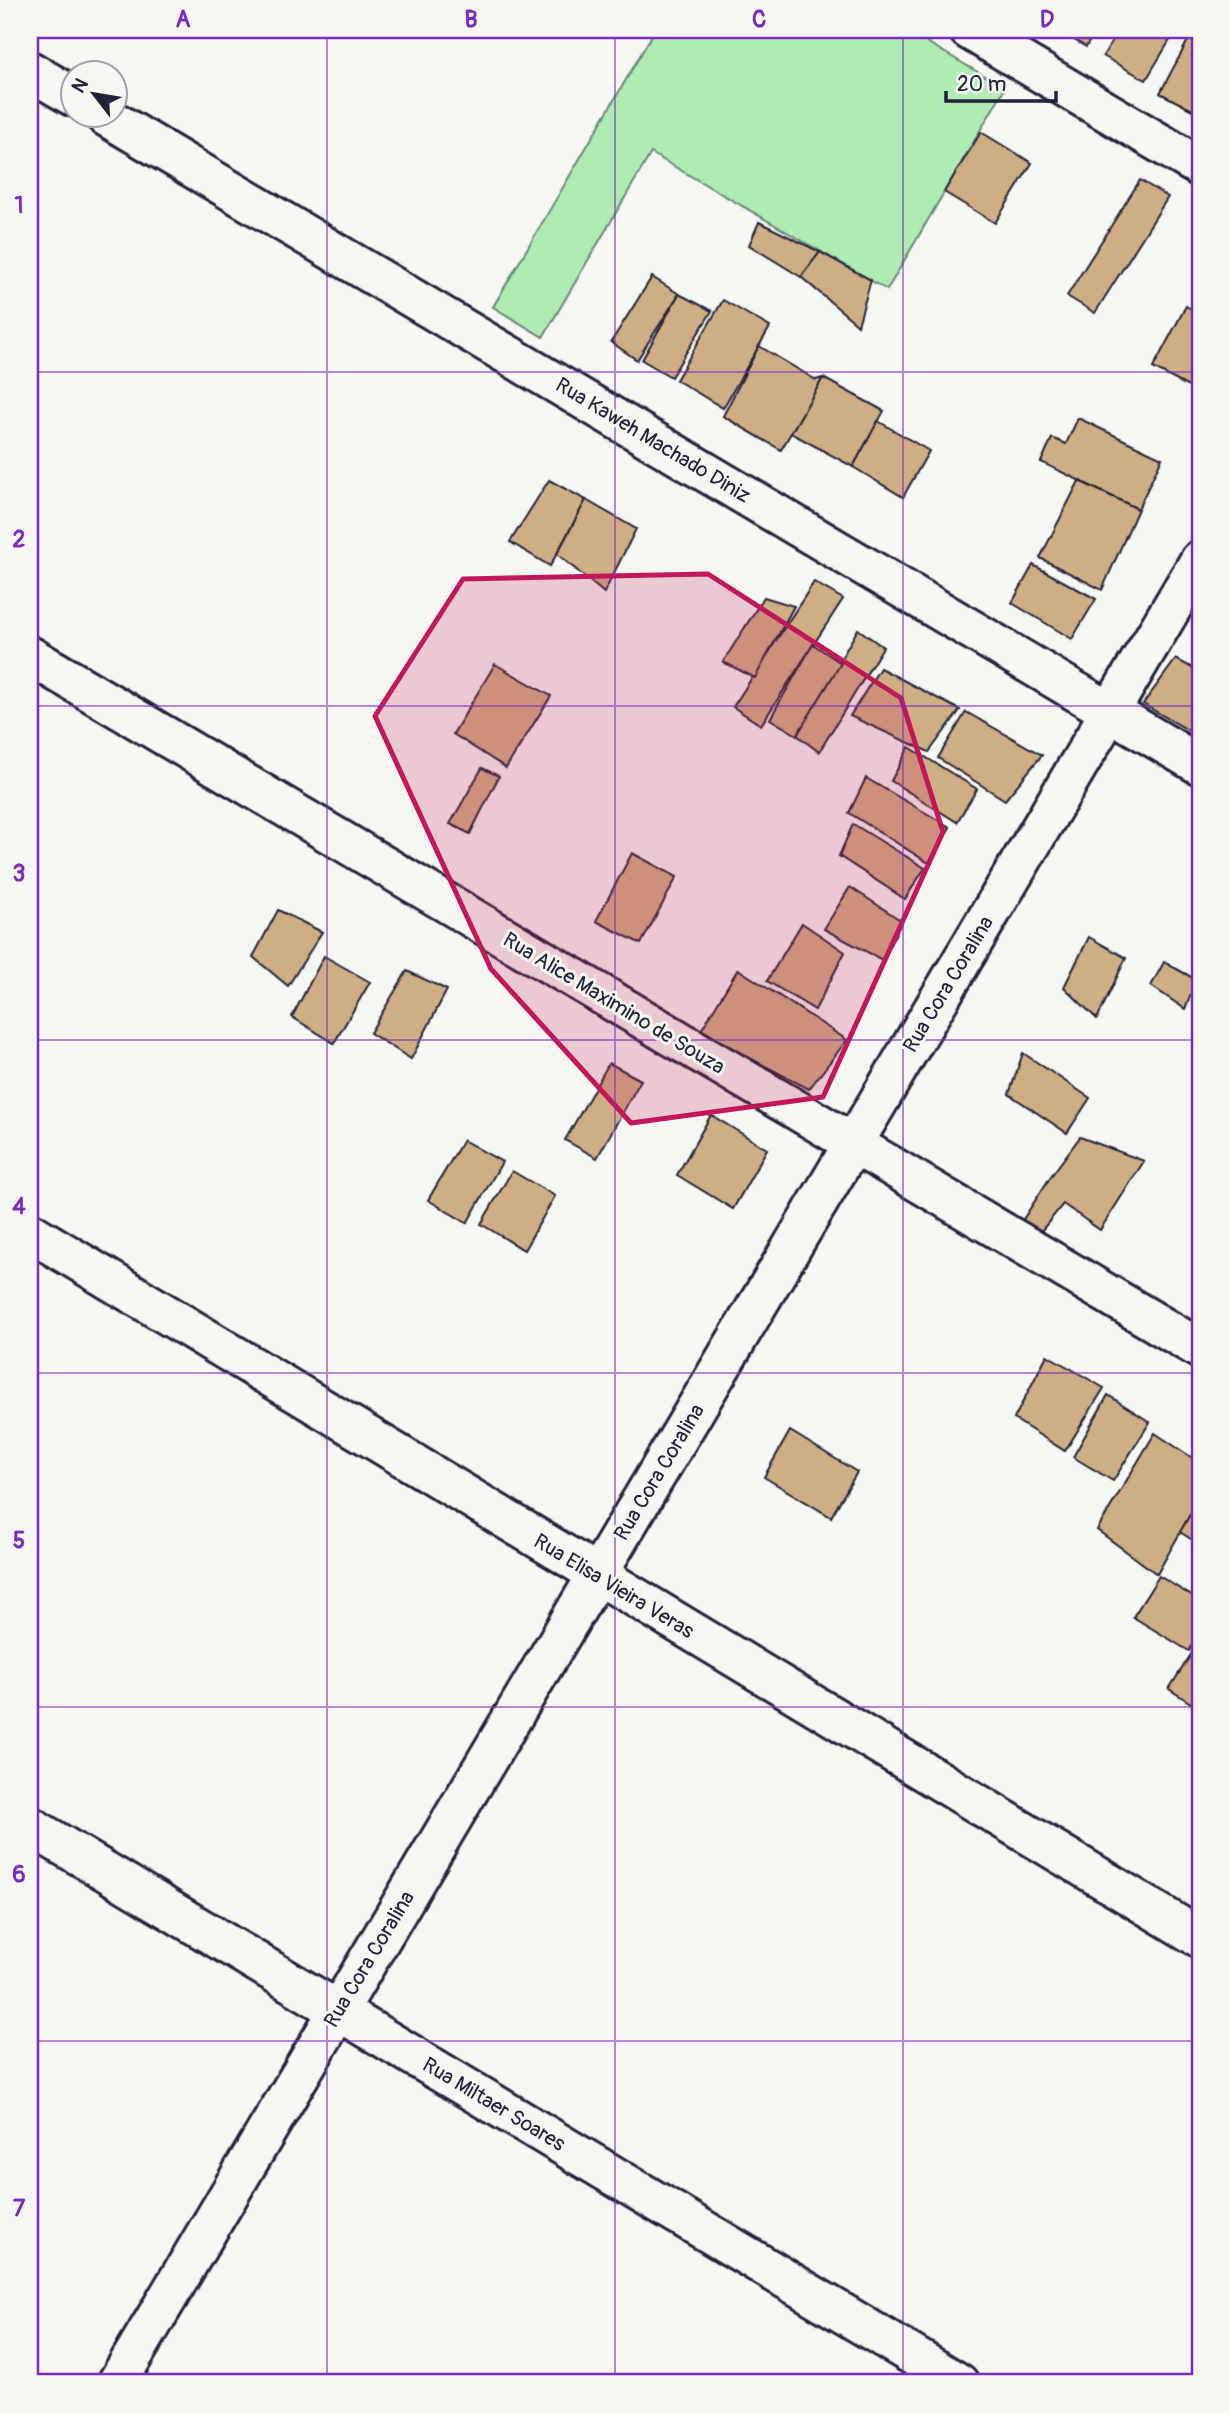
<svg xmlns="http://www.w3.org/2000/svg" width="1230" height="2413" font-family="Pangolin,sans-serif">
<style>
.green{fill:#aeecb3;stroke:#688777;stroke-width:2}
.building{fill:#d0ae83;stroke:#22223b;stroke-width:2}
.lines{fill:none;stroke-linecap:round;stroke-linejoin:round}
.street-casing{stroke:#22223b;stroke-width:44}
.street{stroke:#f6f6f2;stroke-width:38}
.marked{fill:#c2185b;fill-opacity:0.2;stroke:#c2185b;stroke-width:5;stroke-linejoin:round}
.grid{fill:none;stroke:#7b2cbf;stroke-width:2;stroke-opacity:0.55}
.labels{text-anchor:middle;stroke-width:6;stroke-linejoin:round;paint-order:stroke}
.street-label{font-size:21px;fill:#22223b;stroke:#f6f6f2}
.neatline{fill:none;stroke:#7b2cbf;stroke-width:2.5}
.grid-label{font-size:23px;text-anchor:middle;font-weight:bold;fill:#7b2cbf}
</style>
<rect width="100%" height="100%" fill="#f6f6f2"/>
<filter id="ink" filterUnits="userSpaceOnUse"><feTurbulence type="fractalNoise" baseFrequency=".0143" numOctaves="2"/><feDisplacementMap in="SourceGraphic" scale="14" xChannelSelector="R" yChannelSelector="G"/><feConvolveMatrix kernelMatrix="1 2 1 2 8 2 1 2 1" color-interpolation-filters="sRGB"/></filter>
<g filter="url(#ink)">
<!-- green -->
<path class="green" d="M655 30H906L1005 88 887 290 651 153 543 337 493 307Z"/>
<!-- building -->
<g class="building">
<path d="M1057 30H1096L1086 47Z"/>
<path d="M1119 30H1176L1146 80 1103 56Z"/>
<path d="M1193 31 1200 35V114L1160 93Z"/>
<path d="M981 132 1032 163 995 223 944 192Z"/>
<path d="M1140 180 1168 197 1095 313 1067 296Z"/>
<path d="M759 222 820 252 801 277 749 245Z"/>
<path d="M820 252 871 280 858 325 801 277Z"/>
<path d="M652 277 679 294 637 360 611 342Z"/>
<path d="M679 294 712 311 671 377 642 360Z"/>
<path d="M723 300 770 327 723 408 676 380Z"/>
<path d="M1186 306 1200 314V393L1153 368Z"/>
<path d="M759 346 816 380 823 378 781 450 723 416Z"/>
<path d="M823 378 884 411 853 467 791 433Z"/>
<path d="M1078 418 1162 458 1138 509 1041 462 1052 438 1066 444Z"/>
<path d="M878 421 929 451 903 497 853 467Z"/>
<path d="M549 480 586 500 550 566 510 542Z"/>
<path d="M1079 481 1138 509 1102 590 1040 558Z"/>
<path d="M586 500 636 529 604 593 557 554Z"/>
<path d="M1033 565 1096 599 1072 639 1012 603Z"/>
<path d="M814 582 843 599 761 725 733 707Z"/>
<path d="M764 597 794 606 755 678 723 662Z"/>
<path d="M858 629 883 647 819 752 797 735Z"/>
<path d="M813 644 841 663 797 735 770 719Z"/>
<path d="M1176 659 1200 672V737L1143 704Z"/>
<path d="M495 664 551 696 506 768 453 734Z"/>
<path d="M880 668 960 710 929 752 850 716Z"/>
<path d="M966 712 1042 755 1005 800 938 758Z"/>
<path d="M909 747 977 789 957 822 891 781Z"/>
<path d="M482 768 499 776 470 834 450 824Z"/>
<path d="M866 778 950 827 929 863 849 813Z"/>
<path d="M853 824 925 868 905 899 839 856Z"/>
<path d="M632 853 677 877 641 944 596 921Z"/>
<path d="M850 887 902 921 882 960 824 929Z"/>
<path d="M278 910 322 932 288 986 253 957Z"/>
<path d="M802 923 845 952 815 1010 767 981Z"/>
<path d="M1089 937 1126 958 1097 1019 1064 987Z"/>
<path d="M324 956 370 982 334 1043 292 1017Z"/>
<path d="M1164 962 1197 980 1185 1009 1151 986Z"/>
<path d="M738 969 847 1040 809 1089 700 1032Z"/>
<path d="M407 971 447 990 411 1059 370 1033Z"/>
<path d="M1023 1053 1090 1098 1067 1133 1009 1094Z"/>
<path d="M609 1063 641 1080 597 1158 565 1140Z"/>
<path d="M711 1115 767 1149 733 1209 677 1175Z"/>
<path d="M1080 1137 1144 1161 1100 1230 1063 1204 1038 1235 1020 1224 1051 1176Z"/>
<path d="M463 1140 502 1162 467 1223 428 1200Z"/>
<path d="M512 1171 555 1196 524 1250 481 1224Z"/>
<path d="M1047 1355 1104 1388 1065 1451 1014 1419Z"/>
<path d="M1108 1395 1150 1422 1113 1481 1073 1457Z"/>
<path d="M790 1431 857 1472 831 1517 764 1477Z"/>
<path d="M1155 1433 1200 1463V1497L1157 1574 1097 1530Z"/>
<path d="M1200 1497V1545L1180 1532Z"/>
<path d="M1159 1576 1200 1601V1633L1189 1651 1133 1617Z"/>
<path d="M1197 1645 1200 1648V1709L1169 1689Z"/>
</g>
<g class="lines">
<defs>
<g id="street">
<path d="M969 30 1200 167"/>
<path d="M30 71 74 97"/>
<path d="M105 116 1200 765"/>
<path d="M30 656 1200 1349"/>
<path d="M30 1232 1200 1938"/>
<path d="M30 1826 959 2383"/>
<path d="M117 2383 1200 560"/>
</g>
</defs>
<!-- street casing -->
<use href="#street" class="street-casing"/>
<!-- street -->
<use href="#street" class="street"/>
</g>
</g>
<!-- marked area -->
<path class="marked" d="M708 574 901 698 943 832 823 1097 631 1123 491 969 375 716 463 579Z"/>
<!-- grid -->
<path class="grid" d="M327 30V2383M615 30V2383M903 30V2383M30 372H1200M30 706H1200M30 1040H1200M30 1373H1200M30 1707H1200M30 2041H1200"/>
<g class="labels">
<!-- street labels -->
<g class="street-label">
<text transform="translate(653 440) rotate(31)" y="7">Rua Kaweh Machado Diniz</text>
<text transform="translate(948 984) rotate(-59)" y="7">Rua Cora Coralina</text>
<text transform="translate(614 1003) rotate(31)" y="7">Rua Alice Maximino de Souza</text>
<text transform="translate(659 1472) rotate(-59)" y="7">Rua Cora Coralina</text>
<text transform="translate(614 1586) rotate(31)" y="7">Rua Elisa Vieira Veras</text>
<text transform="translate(369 1959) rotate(-59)" y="7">Rua Cora Coralina</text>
<text transform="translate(494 2104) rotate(31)" y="7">Rua Miltaer Soares</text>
</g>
</g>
<!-- margin -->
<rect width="1230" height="2413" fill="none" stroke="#f6f6f2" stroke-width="77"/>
<!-- north arrow -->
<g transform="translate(94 94) rotate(301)"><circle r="33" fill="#f6f6f2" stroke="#a1a1a9" stroke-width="2"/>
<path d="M0-5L12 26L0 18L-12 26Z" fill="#22223b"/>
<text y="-10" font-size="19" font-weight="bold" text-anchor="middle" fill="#22223b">N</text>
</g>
<!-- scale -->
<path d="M946 91v10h110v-10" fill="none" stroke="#22223b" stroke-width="3.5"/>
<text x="957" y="91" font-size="21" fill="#22223b" stroke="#f6f6f2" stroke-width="5" paint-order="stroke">20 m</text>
<rect x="38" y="38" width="1154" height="2336" class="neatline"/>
<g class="grid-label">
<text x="183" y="27">A</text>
<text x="471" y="27">B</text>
<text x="759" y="27">C</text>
<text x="1047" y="27">D</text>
<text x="19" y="213">1</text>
<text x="19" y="547">2</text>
<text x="19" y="881">3</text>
<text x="19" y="1214">4</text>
<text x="19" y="1548">5</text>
<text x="19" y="1882">6</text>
<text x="19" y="2216">7</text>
</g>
</svg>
